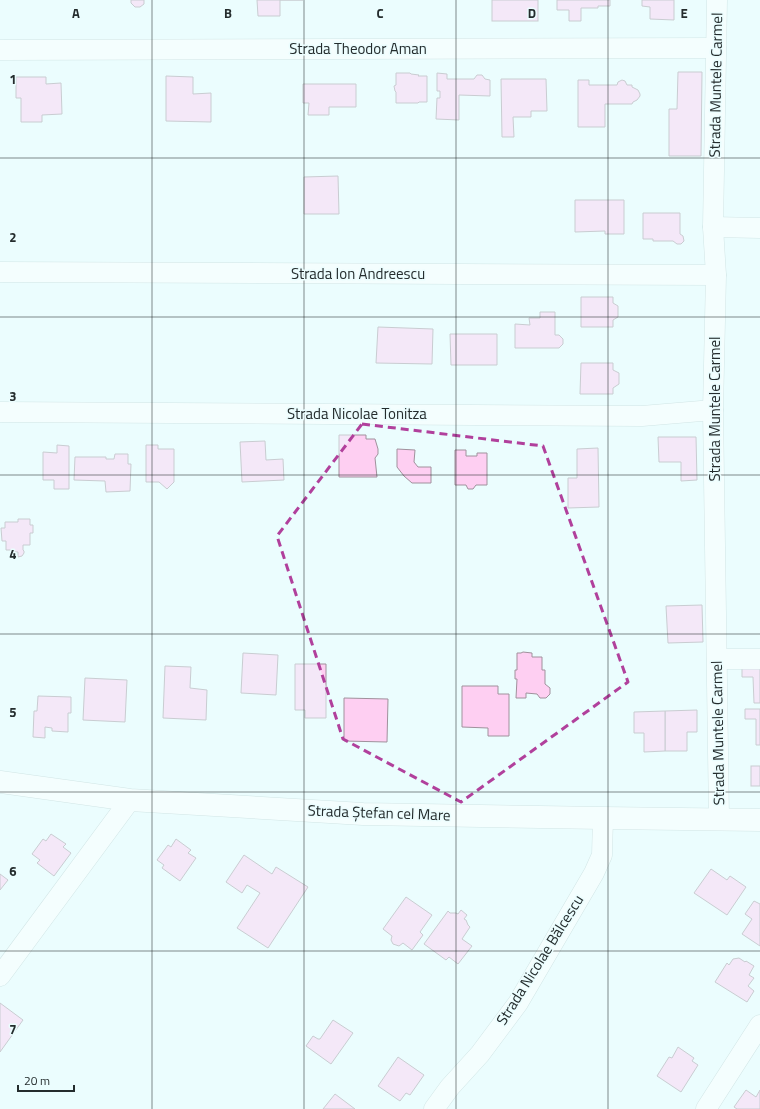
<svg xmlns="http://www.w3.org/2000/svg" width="760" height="1109" font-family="'Titillium Web',sans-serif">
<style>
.building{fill:#fecff2;stroke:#a0919c}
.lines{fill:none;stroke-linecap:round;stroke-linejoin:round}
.minor-casing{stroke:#b3c8ca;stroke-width:21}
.tertiary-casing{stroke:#b3c8ca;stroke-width:23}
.minor{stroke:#fff;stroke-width:20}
.tertiary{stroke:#fff;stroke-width:22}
.marked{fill:none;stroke:#b1409c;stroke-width:3;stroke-dasharray:8 5;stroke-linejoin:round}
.grid{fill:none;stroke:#242c2d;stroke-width:1;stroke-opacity:0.55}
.labels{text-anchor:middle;stroke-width:3;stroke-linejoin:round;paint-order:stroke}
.street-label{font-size:15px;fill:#242c2d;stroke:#ebfdfe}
.grid-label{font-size:13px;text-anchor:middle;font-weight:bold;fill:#242c2d;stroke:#ebfdfe;stroke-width:3;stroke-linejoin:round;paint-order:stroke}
</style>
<rect width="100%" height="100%" fill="#ebfdfe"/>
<!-- building -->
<g class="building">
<path d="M131 0H144V4L140 7H135L131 3Z"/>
<path d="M257 0H303H280V16H258Z"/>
<rect x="492" y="0" width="46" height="21"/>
<path d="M557 0H610V6H598V8H581V21H569V10H557Z"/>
<path d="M642 0H674V20L650 19V7L642 6Z"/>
<path d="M678 72H702L701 156H669V109H677Z"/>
<path d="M396 73H410L411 74 419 75 418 76H427V102H419L418 103H396V92L395 91 394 86 396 85Z"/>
<path d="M437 73 447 74V79H474L477 75H482L485 79 490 80V96L459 95V120L436 119 437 98H440V91H437Z"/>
<path d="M166 76 193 77V94L211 93V122L166 121Z"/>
<path d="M16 77H46V84L61 83 62 114 42 115V122H21V98H16Z"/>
<path d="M501 79H546L547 111H531V117H513L514 137H502Z"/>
<path d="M578 80H589V85H617L618 82 622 80 625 81 627 85H632V87L638 90 640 94V96L637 100 633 102 632 104H605V127H578Z"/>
<path d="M303 84H356V107H329V115H308L309 103H303Z"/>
<path d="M338 176 339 214H304V177Z"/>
<path d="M575 200H624V234H605V231L575 232Z"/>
<path d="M643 213H680V234L683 236 684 241 681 244H677L673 241H653V239H643Z"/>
<path d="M581 297H613V303L618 306V317L613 320V327H581Z"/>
<path d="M540 312H555V335H559L563 339V344L559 348H515V324L530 325 529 318H540Z"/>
<path d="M378 327 433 329 432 364 376 363Z"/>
<path d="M450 334H497V365H451Z"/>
<path d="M581 363H613V370L619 373V384L613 388V394H580Z"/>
<path d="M339 435H366V439H375L378 449V454L375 458 377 477H339Z"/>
<path d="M658 437H696L697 480 681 481V462H659Z"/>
<path d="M265 441 266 460 283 459 284 480 242 482 240 442Z"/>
<path d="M57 445 69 446V489H54V480H43V452L57 453Z"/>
<path d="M146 445H158V449H174V482L167 489 159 482H146Z"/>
<path d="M598 448 599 507 568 508V478H577V449Z"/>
<path d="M397 449 415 450 414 462 418 467H431V483H412L404 476 397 467Z"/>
<path d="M455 450H466V456H477V453H487V485H476L473 489H468L466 485H455Z"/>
<path d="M115 454H128V464H131L130 491 106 492 105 481 74 480 75 457H106V459H114Z"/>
<path d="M18 519H30V525H33V533H30V545H23V550L24 551V553L22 556 18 557V552H15L14 550H6V541H2L1 528H5V522H18Z"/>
<path d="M702 605 703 642 668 643 666 606Z"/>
<path d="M523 652 532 653V657H542V670H545V684L550 688V694L546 698H540L537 694 526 693V698H516L517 679H515V670H517V653H521Z"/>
<path d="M243 653 278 655 276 695 241 693Z"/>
<path d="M295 664H326V718H305V710H295Z"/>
<path d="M165 666 191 667 190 688 207 690 206 720 163 718Z"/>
<path d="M742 667H760V703H754L753 677H742Z"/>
<path d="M85 678 127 680 125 722 83 720Z"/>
<path d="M462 686H498V694H509V736H488V728L462 727Z"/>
<path d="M38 696 71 697V713H68V732L52 731V728L45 727V738L33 737 34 711H37Z"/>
<path d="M344 698 388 699 387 742 344 741Z"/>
<path d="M745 709H760V745H756V719H745Z"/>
<path d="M697 710V732H687V751H665V711Z"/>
<path d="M665 711V751L644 752V733H634V712Z"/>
<rect x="751" y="766" width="9" height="20"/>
<path d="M51 834 66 844 63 847 71 853 54 876 37 863 40 860 32 854 43 839 46 841Z"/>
<path d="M176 839 191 850 188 853 196 858 180 881 162 868 164 865 157 860 168 845 171 847Z"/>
<path d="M244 855 272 874 276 867 308 887 268 948 237 928 260 893 247 885 242 893 226 882Z"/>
<path d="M711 869 727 880 730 876 746 887 727 915 694 893Z"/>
<path d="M0 874 8 880 0 890Z"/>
<path d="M406 897 432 915 420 932 423 935 412 950 403 943 399 946 393 944 391 940 392 936 383 929Z"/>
<path d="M754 901 760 904V946L742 934 752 919 745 914Z"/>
<path d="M461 910 467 915 464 919 466 920 468 925 470 927 462 939 472 946 458 964 449 957 446 960 424 944 448 911 450 913H456L458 914Z"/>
<path d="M739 958 745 962 746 961 754 966 749 975 754 978 748 986 754 991 747 1002 715 982 727 963 729 965 733 959Z"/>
<path d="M0 1003 23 1020 0 1052Z"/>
<path d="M333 1020 353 1033 331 1064 306 1046 313 1036 318 1039H320Z"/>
<path d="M678 1047 694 1058 692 1061 698 1065 681 1092 657 1076 669 1057 672 1058Z"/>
<path d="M398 1057 424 1075 410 1095 406 1093 400 1101 378 1086Z"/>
<path d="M746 1090 756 1097 760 1090V1109H737L734 1107Z"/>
<path d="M335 1094 355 1109H323Z"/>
</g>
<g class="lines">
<defs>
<g id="minor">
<path d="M717 0 713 227 716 275 713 410 719 819"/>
<path d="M0 50 716 48"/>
<path d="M713 227 760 228"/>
<path d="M0 272 716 275"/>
<path d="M0 412 642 416 713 410"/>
<path d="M717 659H760"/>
<path d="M0 976 130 800"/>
<path d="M434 1109 450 1087 480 1054 518 1003 594 873 602 855 603 818"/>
<path d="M706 1109 760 1025"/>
</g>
<path id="tertiary" d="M0 782 130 800 363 814 603 818 760 820"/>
</defs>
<!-- minor casing -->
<use href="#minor" class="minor-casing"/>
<!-- tertiary casing -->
<use href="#tertiary" class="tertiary-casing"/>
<!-- minor -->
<use href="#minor" class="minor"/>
<!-- tertiary -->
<use href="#tertiary" class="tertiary"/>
</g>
<!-- marked area -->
<path d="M0 0H760V1109H0ZM362 424 543 446 628 682 461 802 343 739 277 536Z" fill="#ebfdfe" fill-opacity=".55" fill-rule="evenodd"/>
<path class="marked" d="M362 424 543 446 628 682 461 802 343 739 277 536Z"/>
<!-- grid -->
<path class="grid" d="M152 0V1109M304 0V1109M456 0V1109M608 0V1109M0 158H760M0 317H760M0 475H760M0 634H760M0 792H760M0 951H760"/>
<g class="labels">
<!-- street labels -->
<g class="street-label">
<text x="358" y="54">Strada Theodor Aman</text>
<text transform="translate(716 85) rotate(-89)" y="5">Strada Muntele Carmel</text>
<text x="358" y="279">Strada Ion Andreescu</text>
<text transform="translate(715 409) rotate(-90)" y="5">Strada Muntele Carmel</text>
<text x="357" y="419">Strada Nicolae Tonitza</text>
<text transform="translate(718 733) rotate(-91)" y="5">Strada Muntele Carmel</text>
<text transform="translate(379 813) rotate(2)" y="5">Strada Ștefan cel Mare</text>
<text transform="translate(540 960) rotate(-58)" y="5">Strada Nicolae Bălcescu</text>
</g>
</g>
<g class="grid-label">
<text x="76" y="18">A</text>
<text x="228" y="18">B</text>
<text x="380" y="18">C</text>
<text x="532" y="18">D</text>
<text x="684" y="18">E</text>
<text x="13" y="84">1</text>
<text x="13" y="242">2</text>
<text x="13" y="401">3</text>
<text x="13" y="559">4</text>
<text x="13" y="717">5</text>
<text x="13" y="876">6</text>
<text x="13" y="1034">7</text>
</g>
<!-- scale -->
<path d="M18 1085v6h56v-6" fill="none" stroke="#242c2d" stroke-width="2"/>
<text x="24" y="1085" font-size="12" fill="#242c2d" stroke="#ebfdfe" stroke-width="3" paint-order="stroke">20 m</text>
</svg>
